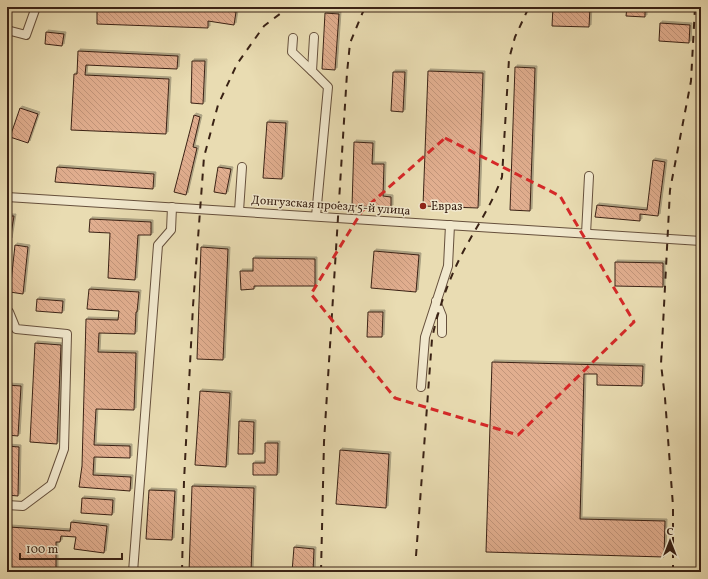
<svg xmlns="http://www.w3.org/2000/svg" width="708" height="579" font-family="Vollkorn,serif">
<style>
.building{fill:url(#building-back-hatch);stroke:#3a2215;filter:url(#shadow)}
.lines{fill:none;stroke-linecap:round;stroke-linejoin:round}
.minor-casing{stroke:#66503c;stroke-width:10}
.minor{stroke:#f1e8cd;stroke-width:8}
.rail{stroke:#3a2215;stroke-width:2;stroke-dasharray:7 7;stroke-linecap:butt}
.marked{fill:none;stroke:#d62828;stroke-width:3;stroke-dasharray:8 5;stroke-linejoin:round}
.poi-dot{fill:#8f2418;stroke:#f1e8cd;stroke-width:1.5}
.labels{text-anchor:middle;stroke-width:3;stroke-linejoin:round;paint-order:stroke}
.street-label{font-size:12px;fill:#3a2215;stroke:#f1e8cd}
.poi-label{font-size:12px;fill:#3a2215;stroke:#f1e8cd;text-anchor:start}
</style>
<defs>
<pattern id="building-back-hatch" width="6" height="6" patternUnits="userSpaceOnUse"><rect width="6" height="6" fill="#e1ae8f"/><path d="M-1 5l2 2M0 0l6 6M5-1l2 2" fill="none" stroke="#c2957a"/></pattern>
<filter id="shadow"><feDropShadow dx="2" dy="-2" stdDeviation="0" flood-color="#0004"/></filter>
</defs>
<rect width="100%" height="100%" fill="#e9dcb2"/>
<filter id="stains"><feTurbulence type="fractalNoise" baseFrequency=".005" numOctaves="4"/><feColorMatrix values="0 0 0 0 .2 0 0 0 0 .09 0 0 0 0 .02 0 0 0 .5 -.17"/></filter>
<radialGradient id="worn" r=".72"><stop offset=".6" stop-color="#630" stop-opacity="0"/><stop offset="1" stop-color="#630" stop-opacity=".3"/></radialGradient>
<!-- building -->
<g class="building">
<path d="M97 7H209L236 12 234 25 208 21V28L97 24Z"/>
<path d="M553 7H590L589 27 552 26Z"/>
<path d="M627 7H645V17L626 16Z"/>
<path d="M325 13 339 14 335 70 322 69Z"/>
<path d="M660 23 690 25 689 43 659 41Z"/>
<path d="M46 32 64 34 62 46 45 44Z"/>
<path d="M78 51 178 56 177 69 86 65 85 75 169 79 166 134 71 130 74 74H77Z"/>
<path d="M192 61H205L203 104 191 103Z"/>
<path d="M515 67 535 68 530 211 510 210Z"/>
<path d="M428 71 483 73 478 208 423 206Z"/>
<path d="M393 72H405L403 112 391 111Z"/>
<path d="M20 108 38 114 28 143 10 137Z"/>
<path d="M194 115 200 117 193 147 197 148 186 195 174 192Z"/>
<path d="M267 122 286 123 282 179 263 178Z"/>
<path d="M354 142 373 143 372 164H384L383 196 391 197V207L352 206Z"/>
<path d="M653 160 665 162 658 216 640 214V221L595 217 597 205 647 210Z"/>
<path d="M57 167 154 174 153 189 55 182Z"/>
<path d="M218 167 231 169 226 194 214 192Z"/>
<path d="M7 216H14L10 240 7 239Z"/>
<path d="M90 219 151 222V235H138L135 280 108 278 110 233 89 232Z"/>
<path d="M15 245 28 247 23 294 10 292Z"/>
<path d="M201 247 228 249 223 360 197 359Z"/>
<path d="M374 251 419 255 416 292 371 288Z"/>
<path d="M253 258 315 259V286H254V289L241 290 240 271H253Z"/>
<path d="M615 262 663 263V287L615 286Z"/>
<path d="M89 289 139 292 137 312H136L135 334 99 333 98 352 136 353 134 410 96 409 94 445 130 446V458L94 457 93 475 131 477 130 491 79 487 82 466 86 319 118 320 119 311 87 309Z"/>
<path d="M37 299 63 301 62 313 36 311Z"/>
<path d="M368 312H383L382 337H367Z"/>
<path d="M35 343 61 345 57 444 30 442Z"/>
<path d="M492 362 643 366 642 386 597 385V374H584L580 519 665 521 664 557 486 552Z"/>
<path d="M7 385 21 386 18 436 7 435Z"/>
<path d="M200 391 230 393 226 467 195 465Z"/>
<path d="M239 421 254 422 253 454H238Z"/>
<path d="M265 443H278L277 475H253V463H265Z"/>
<path d="M7 446 19 447 18 496 7 495Z"/>
<path d="M340 450 389 454 386 508 336 504Z"/>
<path d="M192 486 254 488 251 572H189Z"/>
<path d="M149 490 175 491 172 540 146 539Z"/>
<path d="M82 498 113 500 112 515 81 513Z"/>
<path d="M71 522 107 526 104 553 74 549 76 537 61 536 60 542H56V571L7 570 9 527 70 531Z"/>
<path d="M294 547 314 549 313 572H292Z"/>
</g>
<g class="lines">
<defs>
<g id="minor">
<path d="M7 30 26 35 36 7"/>
<path d="M314 37 312 71 328 87 316 216"/>
<path d="M293 38 292 52 312 71"/>
<path d="M7 197 701 241"/>
<path d="M239 211 242 167"/>
<path d="M586 234 589 176"/>
<path d="M436 301 442 316V333"/>
<path d="M7 312H9L16 329 67 334 64 449 51 485 23 506 7 505"/>
<path d="M421 387 425 337 448 266 450 225"/>
<path d="M133 572 158 245 171 230 172 207"/>
</g>
</defs>
<!-- minor casing -->
<use href="#minor" class="minor-casing"/>
<!-- minor -->
<use href="#minor" class="minor"/>
<!-- rail -->
<g class="rail">
<path d="M416 556 432 339C437 313 446 288 457 264 471 234 491 208 502 177L509 59 515 37 529 7"/>
<path d="M182 572 184 481 193 306 204 157 218 105 237 64 264 26 289 7"/>
<path d="M321 572 324 442 347 73 350 43 365 7"/>
<path d="M673 572V506L665 398 661 364 670 190 691 81 695 7"/>
</g>
</g>
<!-- marked area -->
<path class="marked" d="M445 138 560 196 634 322 518 435 395 398 311 294 362 211Z"/>
<!-- markers -->
<circle class="poi-dot" cx="423" cy="206" r="4"/>
<g class="labels">
<!-- street labels -->
<g class="street-label">
<text transform="translate(331 205) rotate(4)" y="4">Донгузская проезд 5-й улица</text>
</g>
<!-- poi labels -->
<g class="poi-label">
<text x="431" y="210">Евраз</text>
</g>
</g>
<!-- margin -->
<rect width="708" height="579" fill="none" stroke="#e9dcb2" stroke-width="24"/>
<rect x="8" y="8" width="692" height="563" fill="none" stroke="#3a2215" stroke-width="2"/>
<rect x="12" y="12" width="684" height="555" fill="none" stroke="#3a2215"/>
<!-- north arrow -->
<g transform="translate(670 541)" stroke="#f1e8cd" stroke-width="3" paint-order="stroke">
<path d="M0-3L7 15L0 10L-7 15Z" fill="#3a2215"/>
<text y="-6" font-size="11" font-weight="bold" text-anchor="middle" fill="#3a2215">С</text>
</g>
<!-- scale -->
<path d="M20 553v6h102v-6" fill="none" stroke="#3a2215" stroke-width="2"/>
<text x="26" y="553" font-size="12" fill="#3a2215" stroke="#f1e8cd" stroke-width="3" paint-order="stroke">100 m</text>
<rect width="100%" height="100%" filter="url(#stains)"/>
<rect width="100%" height="100%" fill="url(#worn)"/>
</svg>
